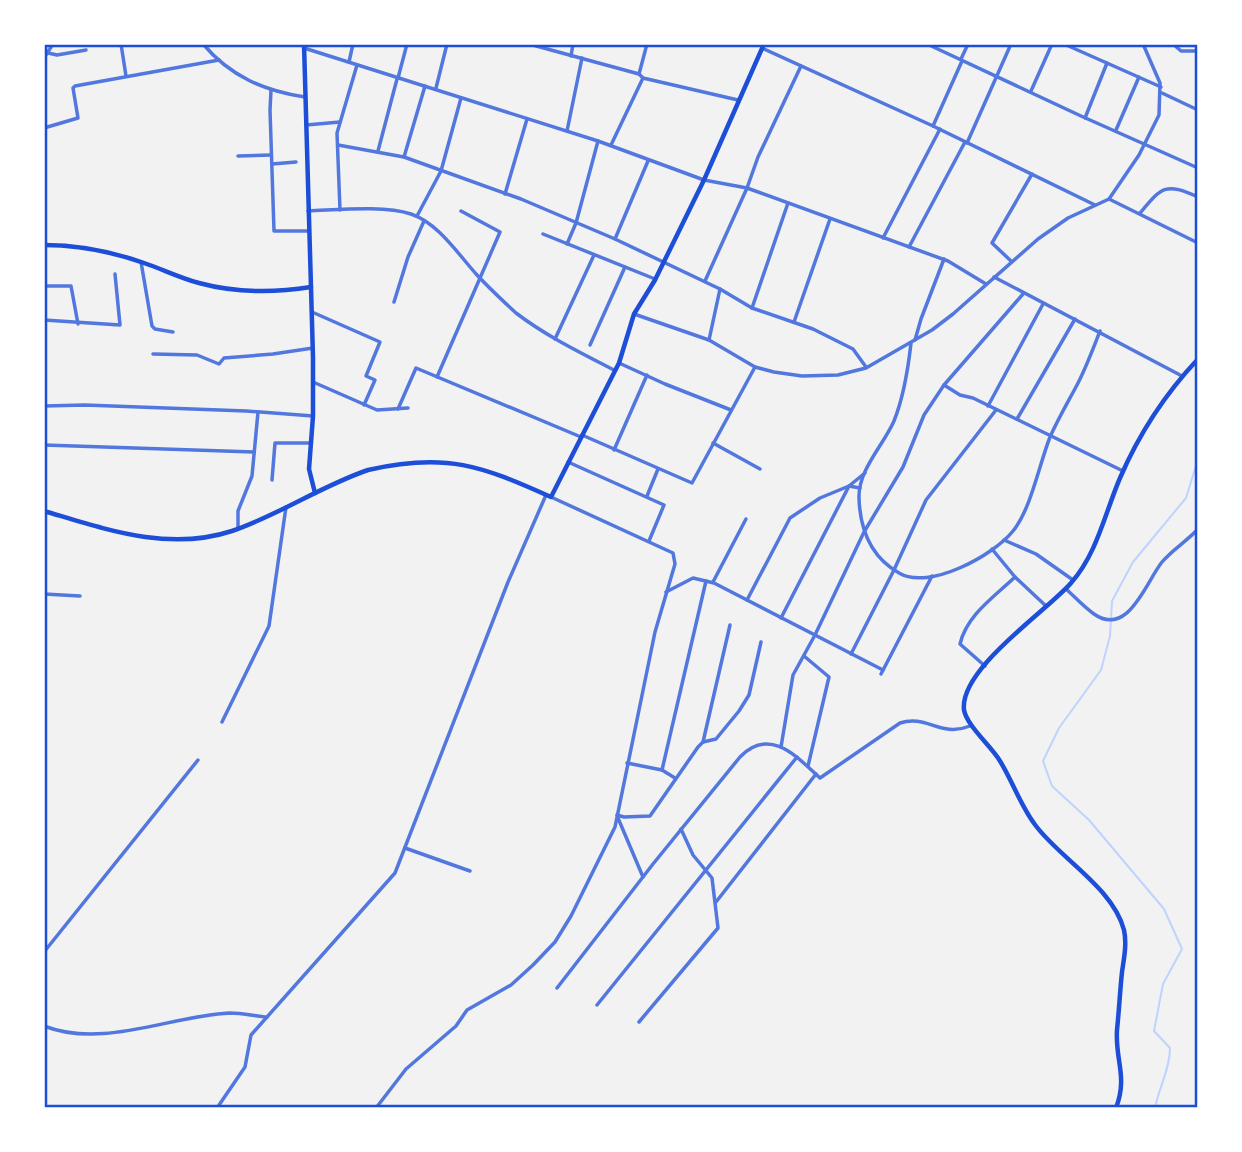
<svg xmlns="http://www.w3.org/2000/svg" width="1242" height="1152" font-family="'IBM Plex Sans',sans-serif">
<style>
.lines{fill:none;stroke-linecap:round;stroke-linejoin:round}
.stream{stroke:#bfd3fe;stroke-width:2}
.minor{stroke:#5277de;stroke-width:3.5}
.secondary{stroke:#1d4ed8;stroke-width:4.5}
.neatline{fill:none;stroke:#1d4ed8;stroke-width:2.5}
</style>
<rect width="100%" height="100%" fill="#f2f2f2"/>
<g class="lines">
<!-- stream -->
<path class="stream" d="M1155 1108C1159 1087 1170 1069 1170 1048L1154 1031 1163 984 1182 949 1164 909 1089 820 1052 786 1043 761 1059 728 1101 670 1110 636 1112 601 1133 562 1186 498 1198 459"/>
<!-- minor -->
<g class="minor">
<path d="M121 44 126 76"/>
<path d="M203 44C230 76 264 91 305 97"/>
<path d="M529 44 639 74 643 78 738 100"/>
<path d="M927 44 1081 116 1198 168"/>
<path d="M1064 44 1161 87"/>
<path d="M1173 44 1181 51H1198"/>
<path d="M304 48 598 141 704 180 747 188 948 261 986 284"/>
<path d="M762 48 933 126 1095 205"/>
<path d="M48 53 57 55 86 50"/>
<path d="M571 56 573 44"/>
<path d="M44 58 53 44"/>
<path d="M961 59 968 44"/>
<path d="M349 62 353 44"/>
<path d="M639 74 647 44"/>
<path d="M398 78 407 44"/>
<path d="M436 88 447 44"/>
<path d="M271 90 270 110 274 231H309"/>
<path d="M1031 91 1052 44"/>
<path d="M1162 93 1198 110"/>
<path d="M1085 118 1107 63"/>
<path d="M306 125 340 122"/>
<path d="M933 126 962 61"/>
<path d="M44 128 78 118 73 88 75 86 219 60"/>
<path d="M1116 130 1139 77"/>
<path d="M567 131 582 58"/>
<path d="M967 143 1011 44"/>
<path d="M338 145 404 157 521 199 615 239 720 289 752 308 813 329 853 349 866 367"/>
<path d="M611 145 643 78"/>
<path d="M378 151 397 79"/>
<path d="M238 156 271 155"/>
<path d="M404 157 425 86"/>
<path d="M272 164 296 162"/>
<path d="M505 194 527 119"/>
<path d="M1109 199 1198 243"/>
<path d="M340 210 337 133 357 65"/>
<path d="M308 211C337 210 384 205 411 214 438 223 458 254 477 275 489 288 503 301 516 313 546 336 581 353 614 370"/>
<path d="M1140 213C1162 187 1165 182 1198 197"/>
<path d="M417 216 441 171 461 98"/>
<path d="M543 234 655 279"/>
<path d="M883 238 940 129"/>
<path d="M615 239 648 161"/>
<path d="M567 244 576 223 598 141"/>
<path d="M909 247 965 142"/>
<path d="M1011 261 992 243 1032 174"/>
<path d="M141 262 152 326 155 329 173 332"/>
<path d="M994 277 1182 376"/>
<path d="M705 281 747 188 758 157 801 66"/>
<path d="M47 286H71L78 324"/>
<path d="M394 302 408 257 424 221"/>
<path d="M752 308 788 203"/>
<path d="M312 312 380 342 366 376 375 380 364 405"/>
<path d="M634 314 709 340 755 367 774 372 802 376 838 375 866 368 932 330 953 314 1038 239 1068 218 1109 199 1139 155 1159 115 1160 83 1143 44"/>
<path d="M44 320 120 325 115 274"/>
<path d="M794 322 830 219"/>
<path d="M555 339 594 255"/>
<path d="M709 340 720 289"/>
<path d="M915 340 921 319 944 259"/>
<path d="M911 343C908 370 904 396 894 421 883 446 858 470 859 498 860 530 871 557 899 573 929 591 994 555 1013 531 1031 509 1039 465 1050 437 1058 419 1068 402 1077 385 1086 368 1093 349 1100 331"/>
<path d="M590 345 625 267"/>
<path d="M153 354 197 355 219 364 224 358 273 354 313 348"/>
<path d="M619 363 665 384 731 410"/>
<path d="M437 377 500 232 461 211"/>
<path d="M313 382 377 410 408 408"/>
<path d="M944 385 960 395 973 398 1123 471"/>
<path d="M44 406 85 405 246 411 313 416"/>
<path d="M988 406 1043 304"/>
<path d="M398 409 416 368 581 437"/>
<path d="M1017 419 1075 319"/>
<path d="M582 435 692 483 755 367"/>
<path d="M713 443 760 469"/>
<path d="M44 445 254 452"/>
<path d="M614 450 647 375"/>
<path d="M568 462 664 505 649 541"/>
<path d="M272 480 275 443H311"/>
<path d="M647 496 658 469"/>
<path d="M238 528V511L252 476 258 412"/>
<path d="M1004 540 1036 554 1073 580"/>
<path d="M992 549 1015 577 1046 606"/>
<path d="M713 582 746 519"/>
<path d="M1066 589C1075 597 1084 607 1094 614 1128 638 1146 582 1162 562 1172 550 1187 541 1198 529"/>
<path d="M666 592 693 578 714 583 883 670"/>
<path d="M44 594 80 596"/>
<path d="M747 600 790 518 820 498 849 486 865 473"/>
<path d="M781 618 849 486 860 488"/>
<path d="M851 654 894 570 926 500 996 410"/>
<path d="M804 656 829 677 808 766"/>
<path d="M985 666 960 644C967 615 994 597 1015 577"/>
<path d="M881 674 932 576"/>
<path d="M222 722 269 626 286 507"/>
<path d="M703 742 730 625"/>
<path d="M781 747 793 675 815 635 864 532 903 467 924 415 944 385 1023 294"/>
<path d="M627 763 662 770 675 778"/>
<path d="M662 770 706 581"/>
<path d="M617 815 624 817 650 816 698 747 703 742 716 739 739 711 749 695 761 642"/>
<path d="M618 818 643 877"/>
<path d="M405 848 470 871"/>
<path d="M716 902 816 774"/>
<path d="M44 952 198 760"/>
<path d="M557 988 653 864 740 757C770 726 797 757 820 778L900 723C927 714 940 738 970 726"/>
<path d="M597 1005 797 757"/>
<path d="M639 1022 718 928 712 878 693 855 681 829"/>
<path d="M44 1026C103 1049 169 1016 230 1013 242 1013 255 1016 267 1017"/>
<path d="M217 1108 245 1067 251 1035 395 873 508 582 546 495"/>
<path d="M376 1108 406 1069 456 1026 467 1010 511 985 533 965 555 942 571 916 615 827 655 632 675 564 673 553 551 497"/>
</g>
<!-- secondary -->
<g class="secondary">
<path d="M304 44 313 357V416L309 469 315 493"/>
<path d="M44 245C76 245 113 252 144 263 162 269 180 278 199 283 236 293 274 293 311 287"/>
<path d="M44 511C105 529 168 552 232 531 279 515 321 486 368 470 446 452 482 466 551 497L619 363 634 314 655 280 704 180 764 44"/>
<path d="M1116 1108C1128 1076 1115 1061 1117 1030 1119 1011 1120 991 1122 972 1124 958 1127 944 1124 930 1113 888 1061 859 1036 826 1021 807 1013 782 1000 761 991 746 967 726 964 710 959 669 1047 611 1071 583 1097 554 1105 513 1120 478 1139 434 1166 393 1198 359"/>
</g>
</g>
<!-- border -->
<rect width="1242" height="1152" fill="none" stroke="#ffffff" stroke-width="91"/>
<rect x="46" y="46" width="1150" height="1060" class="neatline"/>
</svg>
